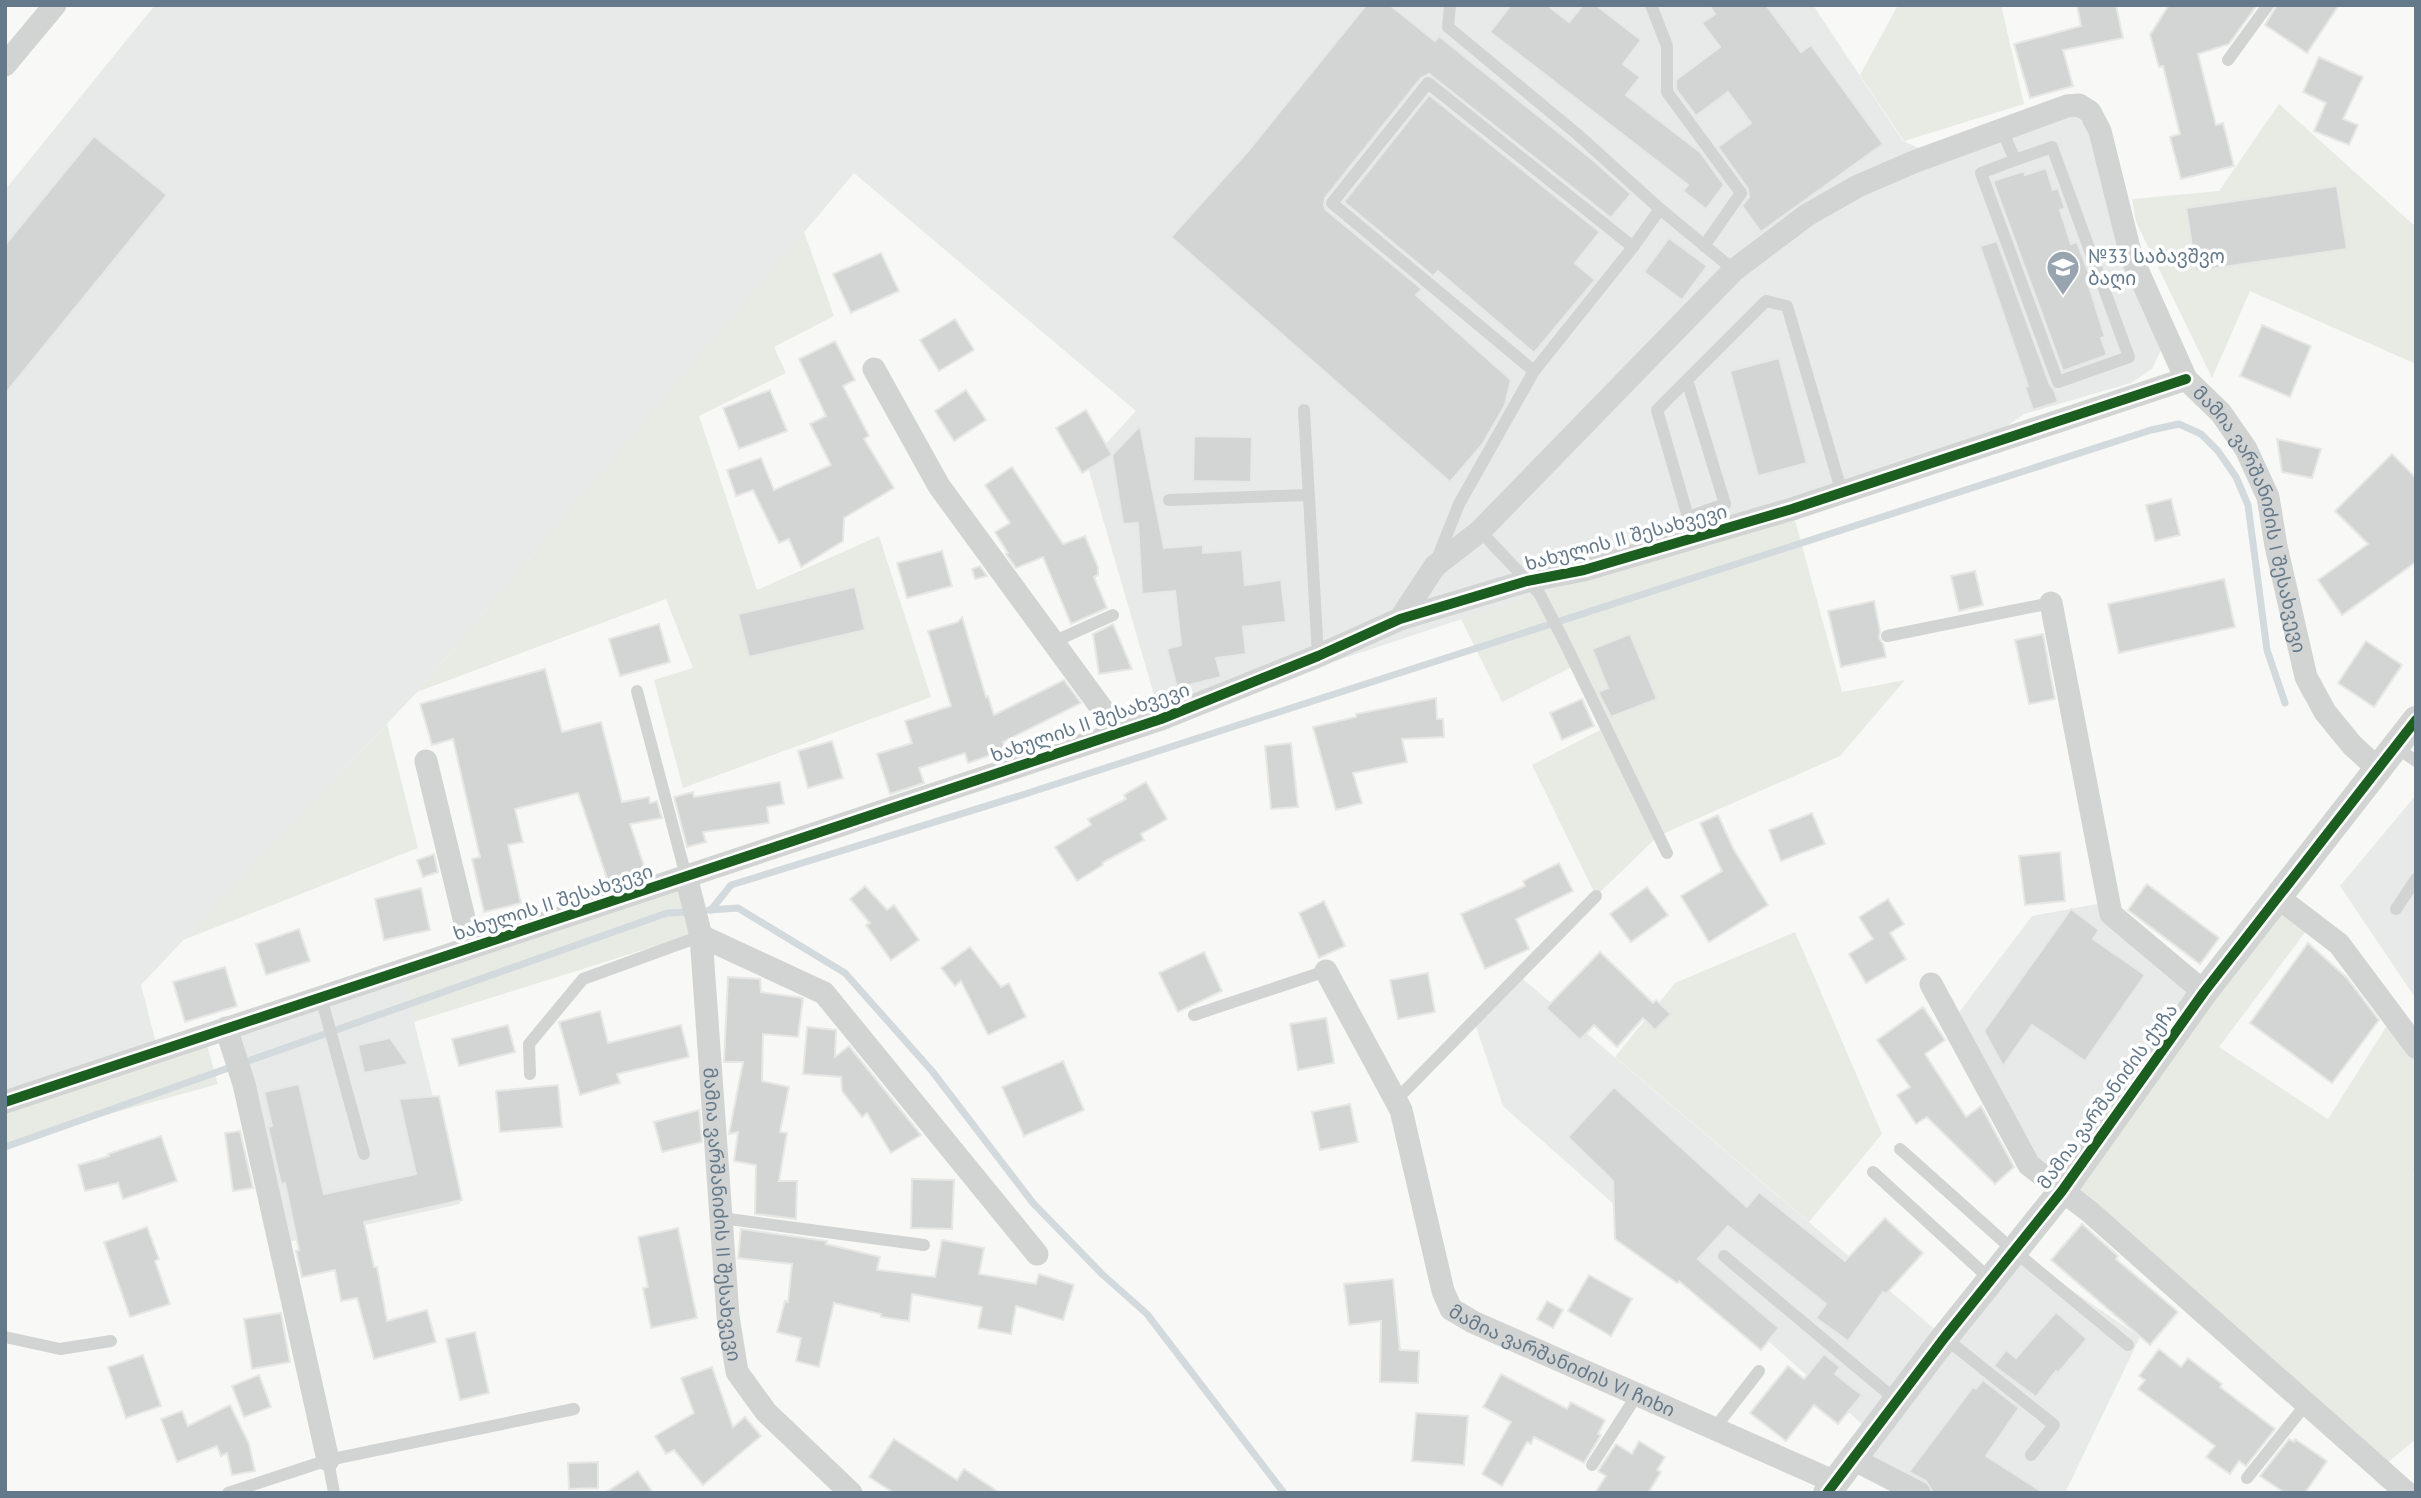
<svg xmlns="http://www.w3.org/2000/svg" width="2421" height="1498" font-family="'PT Sans','Noto Sans Georgian',sans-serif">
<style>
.built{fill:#e8e9e9}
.green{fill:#e8ebe4}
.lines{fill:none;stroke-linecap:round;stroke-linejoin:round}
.stream{stroke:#d2dadd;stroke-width:7}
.building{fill:#d3d5d5;stroke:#e7e7e6;stroke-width:2}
.service{stroke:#d2d3d3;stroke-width:12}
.minor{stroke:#d2d3d3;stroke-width:23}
.tertiary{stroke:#d2d3d3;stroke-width:28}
.cycleway-casing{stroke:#fff;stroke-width:15}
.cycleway{stroke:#1b5e20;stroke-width:10}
.labels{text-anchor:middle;stroke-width:7;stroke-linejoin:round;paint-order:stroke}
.poi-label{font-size:19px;fill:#64798a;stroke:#fff;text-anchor:start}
.street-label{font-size:19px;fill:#64798a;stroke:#fff}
</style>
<rect width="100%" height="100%" fill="#f8f8f6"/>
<!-- built -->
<g class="built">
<path d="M155 5H1813L1903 141 1943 159 2071 111 2090 130 2116 244 2161 350 2152 369 2131 383 2024 414 1974 449 1161 719 1087 464 1136 411 854 173 417 692 141 985 158 1051 26 1095 15 1086 5 1090V190Z"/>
<path d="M2416 795V999L2340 886Z"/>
<path d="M2108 902 2204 992 2062 1191 2029 1165 1951 1023 2032 916Z"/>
<path d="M401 970 460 1204 279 1244 226 1028Z"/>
<path d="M1518 975 1944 1337 2013 1250 2140 1337 2065 1493H1919L1853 1459 1872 1433 1503 1106 1474 1021Z"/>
</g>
<!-- green -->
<g class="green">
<path d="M1898 5H2001L2024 104 1904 141 1860 75Z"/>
<path d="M2279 104 2416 227V364L2250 291 2212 378 2136 222 2132 199 2219 191Z"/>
<path d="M804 232 834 316 774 347 786 373 699 416 757 590 879 536 931 697 683 788 654 680 693 668 666 599 417 692Z"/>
<path d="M1792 509 1842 692 1905 680 1840 756 1658 836 1596 896 1532 765 1606 727 1576 665 1502 702 1461 619Z"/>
<path d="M387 724 418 848 183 940Z"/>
<path d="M686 876 700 932 414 1022 401 970Z"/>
<path d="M2279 898 2312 923 2219 1047 2328 1119 2393 1016 2416 1047V1171L2413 1175 2416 1177V1439L2380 1469 2062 1191Z"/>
<path d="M1795 932 1882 1134 1809 1222 1615 1057 1675 983Z"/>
<path d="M207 1045 218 1084 5 1143V1109Z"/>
</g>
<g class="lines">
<!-- stream -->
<g class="stream">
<path d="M709 910 738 908 845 973 932 1071 1033 1203 1102 1274 1147 1314 1284 1493"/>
<path d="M711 910 731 885 1022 795 2151 430 2179 424 2201 434 2218 451 2236 477 2248 505 2267 650 2285 703"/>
<path d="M5 1147 667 913 690 912"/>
</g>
</g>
<!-- building -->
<g class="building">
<path d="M1366 5H1390L1435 41 1439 36 1594 161 1631 194 1611 218 1429 74 1421 78 1325 198 1324 205 1326 210 1422 289 1416 295 1511 380 1505 405 1482 445 1450 482 1171 237 1249 150Z"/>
<path d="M1511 5H1547L1569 22 1583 5H1596L1641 40 1623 64 1640 77 1626 95 1700 152 1724 185 1706 209 1683 191 1688 185 1490 32Z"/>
<path d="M1709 5H1766L1801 52 1811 45 1883 144 1761 232 1742 206 1749 197 1748 189 1718 147 1751 123 1728 92 1696 116 1676 89V80L1720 47 1702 23 1715 14Z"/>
<path d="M2077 5H2116L2123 38 2063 50 2073 86 2030 98 2014 44 2081 26Z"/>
<path d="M2169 5H2257L2229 44 2198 54 2216 125 2223 123 2234 166 2181 179 2170 137 2180 134 2163 66 2159 67 2150 35Z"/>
<path d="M2277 5H2339L2307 53 2265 25Z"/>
<path d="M2319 57 2363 77 2343 119 2358 125 2349 145 2314 131 2326 103 2303 92Z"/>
<path d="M1429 95 1600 232 1575 263 1595 280 1534 353 1438 271 1433 276 1344 202Z"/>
<path d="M94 136 167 195 5 394V245Z"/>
<path d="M2046 168 2053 190 2058 188 2065 208 2060 210 2071 244 2077 242 2092 282 2088 283 2105 337 2101 338 2107 355 2063 371 1993 181 2024 171 2025 175Z"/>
<path d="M2337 186 2347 249 2196 271 2186 208Z"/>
<path d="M1669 238 1707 266 1682 300 1644 272Z"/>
<path d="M1997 241 2050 385 2054 390 2058 402 2033 410 2025 387 2028 386 1980 246Z"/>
<path d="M881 253 899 291 851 313 833 274Z"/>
<path d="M955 319 974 350 939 371 920 340Z"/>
<path d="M2262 325 2311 346 2290 397 2240 376Z"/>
<path d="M835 341 855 380 843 386 869 436 864 439 894 488 844 518 843 541 801 567 789 539 779 543 753 490 736 496 727 470 761 458 774 490 831 465 810 424 826 416 799 359Z"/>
<path d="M1779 358 1807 463 1758 476 1730 371Z"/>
<path d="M770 390 787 431 739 449 723 408Z"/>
<path d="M966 390 986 420 954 441 935 411Z"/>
<path d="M1086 410 1112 455 1082 473 1056 428Z"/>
<path d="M1140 426 1164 548 1203 545V553L1242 550 1245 585 1281 580 1286 622 1243 627 1246 654 1216 658 1221 677 1177 688 1167 649 1181 645 1175 591 1142 594 1138 523 1123 524 1112 455Z"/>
<path d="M1194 436 1252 437 1251 482 1193 481Z"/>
<path d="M2277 439 2321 449 2312 478 2282 472Z"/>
<path d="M2392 454 2416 478V562L2342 615 2318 580 2368 544 2335 511Z"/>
<path d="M1012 467 1063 544 1085 536 1098 567V575L1094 577 1107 608 1071 624 1043 557 1016 568 1006 554 1008 553 995 532 1010 523 985 485Z"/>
<path d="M2171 499 2180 535 2155 541 2146 505Z"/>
<path d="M942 551 952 586 907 598 897 563Z"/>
<path d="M980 566 987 576 975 579 972 569Z"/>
<path d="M1975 571 1983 605 1959 611 1951 576Z"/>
<path d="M2224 579 2235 627 2119 653 2108 604Z"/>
<path d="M855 587 865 630 749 657 738 614Z"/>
<path d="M1874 601 1880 631 1879 638 1883 644 1886 657 1841 667 1828 611Z"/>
<path d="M962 617 986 697 988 696 994 715 1064 680 1081 703 1003 742 1006 750 968 763 965 753 919 768 924 783 890 794 877 754 912 743 905 721 951 706 928 631 958 622Z"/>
<path d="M659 624 670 662 620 676 609 639Z"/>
<path d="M1113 624 1132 669 1099 674 1093 634Z"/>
<path d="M1630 634 1657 699 1611 717 1598 692 1608 688 1592 649Z"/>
<path d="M2043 634 2055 699 2029 704 2015 640Z"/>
<path d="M2366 641 2402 665 2374 707 2338 683Z"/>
<path d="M545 669 562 732 601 722 622 802 649 797 650 803 657 801 662 818 630 824 647 875 610 887 578 793 515 809 523 842 508 845 521 903 484 912 472 859 480 857 453 739 432 745 420 704Z"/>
<path d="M1436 698 1437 719H1443L1444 737 1402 739 1407 762 1353 773 1362 803 1336 810 1313 727 1356 717V714Z"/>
<path d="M1582 699 1594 726 1562 740 1550 713Z"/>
<path d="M832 741 843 778 808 788 798 751Z"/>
<path d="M1291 743 1298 807 1271 809 1265 746Z"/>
<path d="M780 782 784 804 767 807 769 823 703 832 706 842 687 847 674 797 693 792 694 797Z"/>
<path d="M1146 782 1167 819 1141 834 1144 840 1102 863 1103 865 1077 881 1055 847 1091 825 1088 819 1126 799 1124 795Z"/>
<path d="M1812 813 1825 844 1781 861 1769 830Z"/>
<path d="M1718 815 1734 850 1768 905 1709 942 1681 896 1722 871 1700 823Z"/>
<path d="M2060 852 2065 901 2025 905 2019 856Z"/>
<path d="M434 854 438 872 423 877 417 860Z"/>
<path d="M1559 863 1573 891 1516 919 1529 949 1485 969 1461 914 1525 886 1523 881Z"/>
<path d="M2147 884 2219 938 2200 964 2128 910Z"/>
<path d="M865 886 887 910 894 905 919 940 891 960 866 925 870 923 850 899Z"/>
<path d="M1647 887 1668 915 1631 942 1610 914Z"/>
<path d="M421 888 430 930 384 940 375 899Z"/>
<path d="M1888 899 1904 924 1890 933 1906 959 1866 983 1849 954 1873 939 1859 917Z"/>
<path d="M1324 901 1345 946 1319 958 1299 913Z"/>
<path d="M2071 909 2099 930 2093 939 2145 975 2085 1061 2032 1025 2003 1066 1984 1031Z"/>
<path d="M299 929 310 961 266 975 256 944Z"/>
<path d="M2308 943 2347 978 2379 1020 2332 1083 2250 1023Z"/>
<path d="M970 947 1001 987 1009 983 1026 1017 988 1035 961 981 955 986 941 968Z"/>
<path d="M1204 952 1222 991 1178 1012 1159 973Z"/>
<path d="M1600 952 1653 1003 1656 1000 1671 1014 1655 1030 1643 1018 1617 1047 1594 1025 1580 1040 1546 1008Z"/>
<path d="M225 967 237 1006 185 1022 173 982Z"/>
<path d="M1428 973 1435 1012 1398 1019 1390 980Z"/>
<path d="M728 977 760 979 761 992 803 998 798 1037 763 1034 762 1081 789 1087 780 1132 787 1133 779 1181H797L796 1219 755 1214 756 1165 734 1161 738 1132 729 1134 743 1062H724Z"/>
<path d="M1923 1007 1945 1040 1925 1054 1966 1117 1981 1106 2014 1167 1995 1184 1927 1117 1916 1124 1897 1095 1910 1087 1877 1040Z"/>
<path d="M600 1011 608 1043 681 1025 689 1057 617 1074 620 1083 580 1095 559 1022Z"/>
<path d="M1326 1018 1334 1063 1298 1070 1290 1024Z"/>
<path d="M508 1025 515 1052 459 1066 452 1039Z"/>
<path d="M807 1027 836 1030 835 1057 849 1046 921 1135 891 1153 867 1113 862 1117 842 1091 841 1077 803 1074Z"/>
<path d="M390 1038 408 1064 364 1073 358 1045Z"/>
<path d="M1063 1061 1084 1110 1024 1136 1002 1087Z"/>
<path d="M299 1084 324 1194 416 1174 399 1099 439 1096 462 1200 364 1222 374 1267H377L387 1321 427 1310 436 1342 374 1359 357 1298 341 1301 335 1270 302 1277 296 1251 299 1250 285 1183 281 1184 268 1127 272 1126 264 1092Z"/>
<path d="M558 1085 562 1127 500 1132 496 1091Z"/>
<path d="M1614 1087 1747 1207 1759 1192 1845 1261 1885 1218 1923 1253 1886 1294 1883 1292 1848 1341 1816 1318 1826 1304 1728 1226 1698 1259 1779 1328 1761 1350 1679 1281 1677 1283 1615 1239 1613 1181 1568 1137Z"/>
<path d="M1350 1104 1358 1142 1320 1150 1312 1112Z"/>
<path d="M699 1110 702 1142 662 1152 654 1122Z"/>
<path d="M240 1131 253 1188 233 1191 225 1133Z"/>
<path d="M161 1136 177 1181 123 1199 118 1183 85 1191 78 1165 109 1156 108 1154Z"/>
<path d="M912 1179 954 1180 952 1229 911 1228Z"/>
<path d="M2082 1224 2118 1256 2116 1259 2178 1312 2150 1345 2051 1260Z"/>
<path d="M147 1227 159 1259 155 1261 170 1304 130 1317 104 1242Z"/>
<path d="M678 1228 697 1318 651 1328 643 1288 648 1287 638 1237Z"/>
<path d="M741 1229 827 1241 826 1244 880 1257 877 1270 935 1277 942 1240 984 1248 979 1274 1036 1284 1039 1274 1074 1285 1063 1320 1016 1306 1011 1334 978 1328 982 1307 912 1294 909 1321 881 1317V1314L834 1303 819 1367 796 1361 801 1338 777 1332 785 1301 788 1302 792 1264 738 1258Z"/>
<path d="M1589 1275 1632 1299 1611 1336 1568 1311Z"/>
<path d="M1393 1279 1400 1350 1419 1351 1418 1383 1380 1382 1381 1321 1349 1325 1344 1284Z"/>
<path d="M1547 1301 1563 1310 1553 1328 1537 1319Z"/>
<path d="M2056 1312 2087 1339 2058 1373 2056 1371 2036 1397 1994 1366 2006 1350 2016 1358Z"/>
<path d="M281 1313 290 1362 252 1369 244 1319Z"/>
<path d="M475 1332 489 1393 460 1400 446 1339Z"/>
<path d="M2159 1349 2181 1367 2188 1358 2222 1384 2220 1387 2275 1429 2246 1466 2239 1461 2230 1474 2206 1457 2215 1446 2138 1389 2145 1380 2139 1376Z"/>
<path d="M1824 1354 1840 1367 1835 1374 1862 1395 1838 1424 1814 1405 1786 1441 1750 1413 1788 1366 1804 1379Z"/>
<path d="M143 1355 161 1406 126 1418 108 1367Z"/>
<path d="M712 1367 733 1427 745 1417 761 1436 703 1485 674 1450 666 1454 655 1436 694 1413 681 1378Z"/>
<path d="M1501 1374 1567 1409 1571 1402 1605 1420 1598 1434 1601 1435 1584 1463 1534 1437 1531 1444 1527 1442 1502 1486 1482 1474 1511 1422 1483 1407Z"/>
<path d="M259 1375 271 1407 244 1417 232 1386Z"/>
<path d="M1983 1380 2019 1408 1986 1456 2044 1493H1933L1926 1481 1909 1472 1973 1387 1976 1389Z"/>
<path d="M230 1405 249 1444 255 1471 232 1475 227 1453 221 1456 217 1446 177 1462 161 1419 182 1411 188 1426Z"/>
<path d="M1416 1413 1468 1416 1464 1465 1412 1461Z"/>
<path d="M894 1439 957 1480 964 1469 1000 1493H894L869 1477Z"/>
<path d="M2289 1439 2294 1442 2295 1439 2327 1461 2305 1493H2285L2260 1476Z"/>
<path d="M1639 1441 1665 1457 1657 1470 1661 1472 1648 1493H1595L1606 1476 1598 1471 1616 1444 1632 1454Z"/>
<path d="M598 1462V1488L569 1489 568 1463Z"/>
<path d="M638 1471 653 1493H605Z"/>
</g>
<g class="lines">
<!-- service -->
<g class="service">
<path d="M1450 5 1448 27 1577 134 1660 209 1734 270"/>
<path d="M1651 5 1667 46V92L1741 193 1704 246"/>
<path d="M2228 60 2268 5"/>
<path d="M2002 130 2015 160 2052 147 2129 357 2058 382 1981 173 2015 160"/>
<path d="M1534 371 1633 247"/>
<path d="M1687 380 1725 504 1688 517 1657 410 1766 301 1787 306 1842 493"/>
<path d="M1304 410 1318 656"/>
<path d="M1169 500 1308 495"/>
<path d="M1480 531 1539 593 1562 637 1667 853"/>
<path d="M1437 559 1459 504 1534 371 1332 203 1428 83 1633 247 1660 209"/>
<path d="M1887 636 2051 603"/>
<path d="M1053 642 1113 615"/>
<path d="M637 691 686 876"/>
<path d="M2394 746 2416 761"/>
<path d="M2396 909 2416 879"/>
<path d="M321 997 364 1154"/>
<path d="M1194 1015 1326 971"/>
<path d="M530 1074 529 1044 583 979 701 936"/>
<path d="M1396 1100 1596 896"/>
<path d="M1900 1149 2013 1250 2128 1345"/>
<path d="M1873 1172 1990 1279"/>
<path d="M721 1218 924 1245"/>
<path d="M1724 1256 1896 1400"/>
<path d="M5 1337 60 1349 111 1341"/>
<path d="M1945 1338 2054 1425 2031 1455"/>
<path d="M1714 1429 1759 1371"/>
<path d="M328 1460 334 1493"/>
<path d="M1592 1465 1637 1395"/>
<path d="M2247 1478 2307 1403"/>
<path d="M228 1493 328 1460 574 1409"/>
</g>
<!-- minor -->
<g class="minor">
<path d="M5 65 55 5"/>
<path d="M874 369 939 486 1119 732"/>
<path d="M2051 603 2111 914 2204 992"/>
<path id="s1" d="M1400 619 1435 566 1480 531 1734 270 1807 215 1858 186 1916 161 2067 106 2079 105 2090 112 2100 131 2131 256 2186 379 2221 413 2246 449 2268 497 2276 546 2306 677 2325 712 2352 745 2377 768"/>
<path d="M426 761 471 947"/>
<path id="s2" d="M686 876 701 936 728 1316 737 1372 766 1412 851 1493"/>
<path d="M2279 898 2339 944 2416 1047"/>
<path d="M701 936 824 993 1037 1254"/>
<path id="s3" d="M1326 971 1401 1110 1443 1291 1451 1309 1473 1322 1835 1482"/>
<path d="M1931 984 2029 1165 2090 1212 2407 1493"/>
<path d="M226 1028 244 1084 328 1460"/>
<path d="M5 1102 1161 719 1318 656 1400 619 1527 581 1584 570 1792 509 2186 379"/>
<path d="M1853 1459 1919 1493"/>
</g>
<!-- tertiary -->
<path class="tertiary" d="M1827 1493 1945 1337 2062 1191 2204 992 2416 720"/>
<defs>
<g id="cycleway">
<path d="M5 1102 1161 719 1318 656 1400 619 1527 581 1584 570 1792 509 2186 379"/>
<path d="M1827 1493 1945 1337 2062 1191 2204 992 2416 720"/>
</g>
</defs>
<!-- cycleway casing -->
<use href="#cycleway" class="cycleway-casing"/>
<!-- cycleway -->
<use href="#cycleway" class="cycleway"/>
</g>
<!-- icons -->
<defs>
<symbol id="school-pin" viewBox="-11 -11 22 30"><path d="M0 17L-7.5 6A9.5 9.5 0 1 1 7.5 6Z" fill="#98a5b0" stroke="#fff"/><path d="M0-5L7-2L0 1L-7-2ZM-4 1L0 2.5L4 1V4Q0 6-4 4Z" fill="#fff"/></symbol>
</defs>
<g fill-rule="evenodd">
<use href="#school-pin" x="2044" y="248" width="38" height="52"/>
</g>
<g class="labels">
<!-- poi labels -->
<g class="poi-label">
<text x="2088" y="263">№33 საბავშვო<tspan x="2088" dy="22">ბაღი</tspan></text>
</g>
<!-- street labels -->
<g class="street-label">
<text dy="7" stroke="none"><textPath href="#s1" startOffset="1328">მამია ვარშანიძის I შესახვევი</textPath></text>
<text transform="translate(1626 537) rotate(-15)" y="7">ხახულის II შესახვევი</text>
<text transform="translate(1090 722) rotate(-19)" y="7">ხახულის II შესახვევი</text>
<text transform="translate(553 902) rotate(-18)" y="7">ხახულის II შესახვევი</text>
<text transform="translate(2107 1096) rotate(-54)" y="7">მამია ვარშანიძის ქუჩა</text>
<text dy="7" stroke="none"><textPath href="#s2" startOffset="341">მამია ვარშანიძის II შესახვევი</textPath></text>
<text dy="7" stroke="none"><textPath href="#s3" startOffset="486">მამია ვარშანიძის VI ჩიხი</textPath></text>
</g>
</g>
<!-- border -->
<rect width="2421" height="1498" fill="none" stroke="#64798a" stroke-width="14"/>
</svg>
